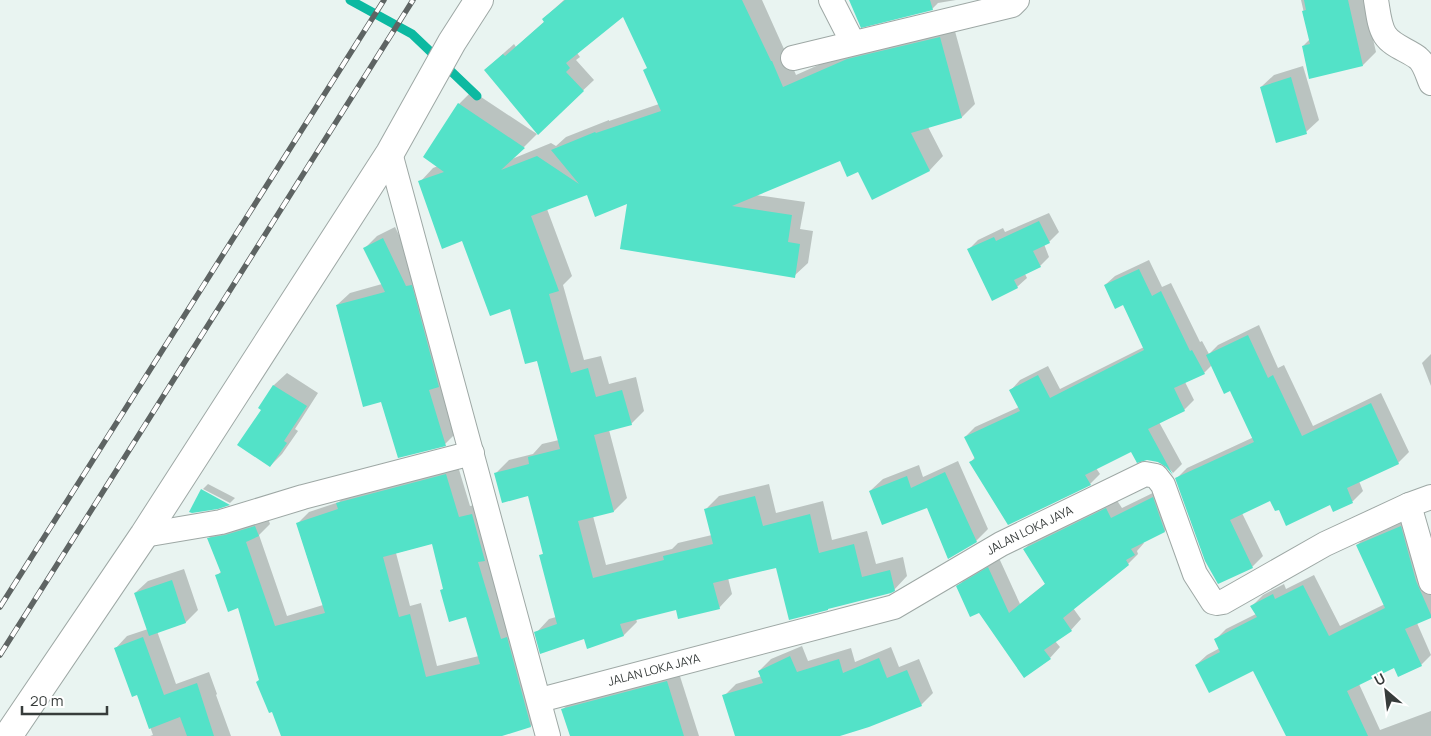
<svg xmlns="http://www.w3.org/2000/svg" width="1431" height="736" font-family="Manrope,sans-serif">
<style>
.shadow{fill:#0003;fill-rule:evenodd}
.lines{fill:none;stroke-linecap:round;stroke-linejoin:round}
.stream{stroke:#0cb9a1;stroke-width:9}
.building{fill:#53e2c8;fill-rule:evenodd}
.street-casing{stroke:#9ea8a5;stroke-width:26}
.secondary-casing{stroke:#9ea8a5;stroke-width:30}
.street{stroke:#fff;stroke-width:24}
.secondary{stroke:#fff;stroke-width:28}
.rail-casing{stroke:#5e6463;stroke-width:5.5}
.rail{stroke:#fff;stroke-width:4;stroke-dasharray:11;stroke-linecap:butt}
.labels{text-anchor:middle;stroke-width:4;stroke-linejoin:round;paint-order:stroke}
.street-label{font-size:12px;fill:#373c3b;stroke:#fff}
</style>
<rect width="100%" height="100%" fill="#e9f4f1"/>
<!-- shadow -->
<g class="shadow">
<path d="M564 0H590L577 53 580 57 576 60 594 80 538 133 485 70 514 44 516 47 545 21 543 19Z"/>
<path d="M618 0H762L784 49 785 48 796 75 861 46 953 24 975 104 962 117 928 127 943 156 930 170 873 198 859 171 840 159 756 195 805 202 800 229 813 231 808 263 794 276 629 202 588 193 547 209 572 276 563 285 584 360 601 356 609 384 636 377 644 411 631 424 609 430 627 498 614 511 593 516 606 565 672 549 678 543 712 535 705 510 719 496 769 484 776 513 823 501 832 540 867 531 876 564 903 557 907 576 894 590 777 567 728 578 732 594 719 608H677L636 619 637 622 624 635 584 638 536 633 549 619 556 617 541 555 544 553 529 494 496 473 509 460 533 454 542 444 559 440 537 359 511 307 420 182 433 168 438 166 459 104 472 91 537 134 512 159 551 143 556 146 566 137 609 120V121L659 104 666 83Z"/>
<path d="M855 0H956L938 3 932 9Z"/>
<path d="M1301 0H1364L1376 52 1363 65 1303 46 1310 39Z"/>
<path d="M1303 66 1319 120 1306 132 1261 87 1274 75Z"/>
<path d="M1049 213 1059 232 1049 242 1044 244 1049 257 1040 266 1025 274 1027 278 1017 287 969 249 978 240 1003 228 1005 232Z"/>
<path d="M395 227 419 275 457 432 445 444 382 401 337 305 350 293 382 284 365 248 377 236Z"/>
<path d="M1149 260 1162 287 1171 283 1200 342 1202 341 1209 354 1218 345 1259 325 1278 368 1284 365 1313 426 1381 393 1409 452 1398 463 1359 481 1363 491 1353 501 1334 510 1330 504 1279 508 1271 499 1242 513 1263 556 1252 567 1176 479 1187 468 1254 437 1230 389 1212 365 1204 373 1185 382 1194 400 1184 410 1159 422 1182 464 1173 473 1167 466 1131 450 1096 468 1100 474 1090 484 971 462 975 457 965 437 975 427 1019 407 1011 390 1020 380 1048 366 1060 389 1144 347 1123 303 1105 285 1115 276Z"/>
<path d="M1431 354V386L1422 363Z"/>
<path d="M287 373 318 393 295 429 298 431 282 454 270 466 263 410 260 408 274 385Z"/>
<path d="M958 461 988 529 976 541 928 506 870 491 883 479 919 465 923 477Z"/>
<path d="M457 463 470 506 484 503 542 715 531 726 485 736H282L260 679 239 606 216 576 222 571 208 539 220 527 267 515 270 524 259 535 287 616 323 605 297 524 309 512 339 502 349 491ZM433 543 444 588 467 615 479 656 437 666 421 603 410 606 396 553Z"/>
<path d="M208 484 235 498 230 503 203 489Z"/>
<path d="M1163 488 1175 521 1165 531 1143 542 1144 543 1137 551 1138 554 1128 564 1073 608 1081 619 1071 630 1055 641 1060 647 1050 658 979 612 957 587 968 576 999 558 1020 604 1046 583 1024 549 1035 539 1116 499 1122 508Z"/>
<path d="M1411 516 1431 581V617L1417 623 1431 655 1421 665 1394 666 1359 684 1380 730 1431 711V736H1288L1253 669 1196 665 1207 655 1220 648 1215 640 1226 629 1256 614 1252 606 1263 595 1284 584 1286 589 1314 575 1340 626 1385 604 1357 545 1368 535Z"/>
<path d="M184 569 198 610 186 622 157 631 176 684 209 672 217 694 216 695 231 736H150L153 735 138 693 115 649 127 636 148 629 135 593 148 581Z"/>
<path d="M802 646 808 661 851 648 855 662 891 647 899 667 919 659 933 693 921 705 837 736H736L724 696 736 684 762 676 759 671 771 659Z"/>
<path d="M678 670 699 736H571L563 709 574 698Z"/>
</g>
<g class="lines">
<!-- stream -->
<path class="stream" d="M350 0 412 34 477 96"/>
</g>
<!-- building -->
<g class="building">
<path d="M565 0H742L771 61H772L783 87 847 59 940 37 962 118 911 133 930 171 872 200 858 172 847 177 840 161 732 206 792 215 788 242 800 244 795 278 620 249 627 204 595 217 587 195 531 216 559 291 549 294 571 373 588 368 596 397 622 390 632 425 594 435 614 512 578 521 593 578 664 560 663 556 713 544 704 509 755 496 763 526 810 514 819 553 854 544 862 577 890 570 895 591 891 593 828 609V610L789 620 776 568 713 583 720 609 678 619 676 610 620 624 624 636 587 649 584 639 540 654 534 632 557 624 539 555 543 554 528 496 502 503 494 473 529 464 528 457 560 449 537 361 525 364 510 309 490 316 462 241 442 249 418 181 444 172 423 157 458 103 525 148 501 170 537 156 579 184 551 150 595 132 596 133 661 111 643 70 647 68 623 17 566 63 570 68 566 72 584 91 538 135 484 70 503 54 505 56 544 22 542 19Z"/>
<path d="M849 0H930L933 10 861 28Z"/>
<path d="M1304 0H1348L1363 66 1309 79 1302 46 1310 44 1302 11 1306 10Z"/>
<path d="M1291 77 1307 134 1276 143 1260 87Z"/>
<path d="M1039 221 1050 243 1033 251 1041 267 1014 280 1018 288 992 301 967 249 994 237 996 241Z"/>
<path d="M383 238 406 286 412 285 439 387 429 390 446 446 398 458 381 402 363 407 336 305 385 292 363 248Z"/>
<path d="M1139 269 1152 296 1161 291 1190 351 1192 350 1205 374 1174 388 1185 411 1148 429 1173 475 1166 467 1158 462 1147 460 1137 463 1131 452 1085 475 1091 485 1008 525 969 462 975 459 964 437 1020 411 1009 390 1038 375 1050 398 1144 350 1123 305 1115 309 1104 285Z"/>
<path d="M1248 335 1268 378 1273 375 1302 436 1371 403 1399 464 1347 488 1353 503 1333 512 1330 505 1286 526 1279 510 1275 511 1270 501 1230 520 1253 568 1218 584 1205 561 1175 478 1254 442 1230 391 1224 394 1206 355Z"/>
<path d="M273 385 307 406 284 441 287 443 270 467 237 445 261 410 258 408Z"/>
<path d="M945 472 977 542 948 559 927 508 882 525 869 491 907 476 911 488Z"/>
<path d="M446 474 459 517 472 514 485 561 478 562 501 639 507 637 531 727 502 736H281L272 712 269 713 256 682 259 680 238 608 228 612 215 575 221 573 207 538 225 535 255 526 259 536 246 542 275 626 325 613 296 523 338 509 336 503ZM432 544 443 589 440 590 449 622 466 617 480 664 426 677 410 614 399 617 383 557Z"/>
<path d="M201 489 230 505 218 509 192 513 189 512Z"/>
<path d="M1153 497 1165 532 1131 549 1135 555 1126 560 1129 565 1063 618 1072 631 1044 650 1051 659 1024 678 979 613 970 617 956 586 988 567 1009 613 1045 584 1023 549 1106 508 1111 518Z"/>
<path d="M1401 526 1416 581 1431 615V618L1405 629 1422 666 1398 677 1394 668 1347 691 1368 736H1286L1253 671 1209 693 1195 665 1220 652 1214 639 1257 617 1250 606 1273 594 1275 599 1303 585 1329 636 1385 608 1356 545Z"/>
<path d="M172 580 186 623 149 636 134 593Z"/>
<path d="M143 637 164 695 197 683 214 736H187L180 717 149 729 137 695 132 697 114 648Z"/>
<path d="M790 656 797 672 839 659 843 673 879 658 887 678 907 670 922 706 869 727 840 736H735L722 695 763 683 758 671Z"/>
<path d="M667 681 684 736H570L561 709Z"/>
</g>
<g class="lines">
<defs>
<g id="street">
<path d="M831 0 853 43"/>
<path d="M1376 0C1378 11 1379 26 1385 35 1392 46 1408 50 1418 58 1425 64 1427 74 1431 83"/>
<path d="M793 58 1012 5 1017 0"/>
<path d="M390 153 548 736"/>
<path d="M1409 505 1431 582"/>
<path d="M144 535 221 522 303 497 472 453"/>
<path id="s1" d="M540 700 894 607 1001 544 1145 474 1156 476 1163 485 1195 574 1213 602 1217 603 1223 602 1325 544 1409 505 1431 497"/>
</g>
<path id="secondary" d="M8 736 144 535 390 153 452 42 479 0"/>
</defs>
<!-- street casing -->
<use href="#street" class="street-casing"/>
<!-- secondary casing -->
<use href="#secondary" class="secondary-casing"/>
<!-- street -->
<use href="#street" class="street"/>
<!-- secondary -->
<use href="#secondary" class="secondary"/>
<defs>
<g id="rail">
<path d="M0 607 384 0"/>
<path d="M0 655 413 0"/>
</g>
</defs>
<!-- rail casing -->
<use href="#rail" class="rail-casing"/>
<!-- rail -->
<use href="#rail" class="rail"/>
</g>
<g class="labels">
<!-- street labels -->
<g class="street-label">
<text dy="4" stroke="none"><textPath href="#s1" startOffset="522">JALAN LOKA JAYA</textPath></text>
<text dy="4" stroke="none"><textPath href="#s1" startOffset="118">JALAN LOKA JAYA</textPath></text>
</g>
</g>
<!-- north arrow -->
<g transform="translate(1386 691) rotate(332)" stroke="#ffffff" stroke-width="4" paint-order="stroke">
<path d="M0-4L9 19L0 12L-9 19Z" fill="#373c3b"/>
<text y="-8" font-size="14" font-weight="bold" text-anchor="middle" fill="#373c3b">U</text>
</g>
<!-- scale -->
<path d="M22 706v8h85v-8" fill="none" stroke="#373c3b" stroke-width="2.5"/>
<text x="30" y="706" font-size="15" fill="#373c3b" stroke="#ffffff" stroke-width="4" paint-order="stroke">20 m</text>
</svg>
